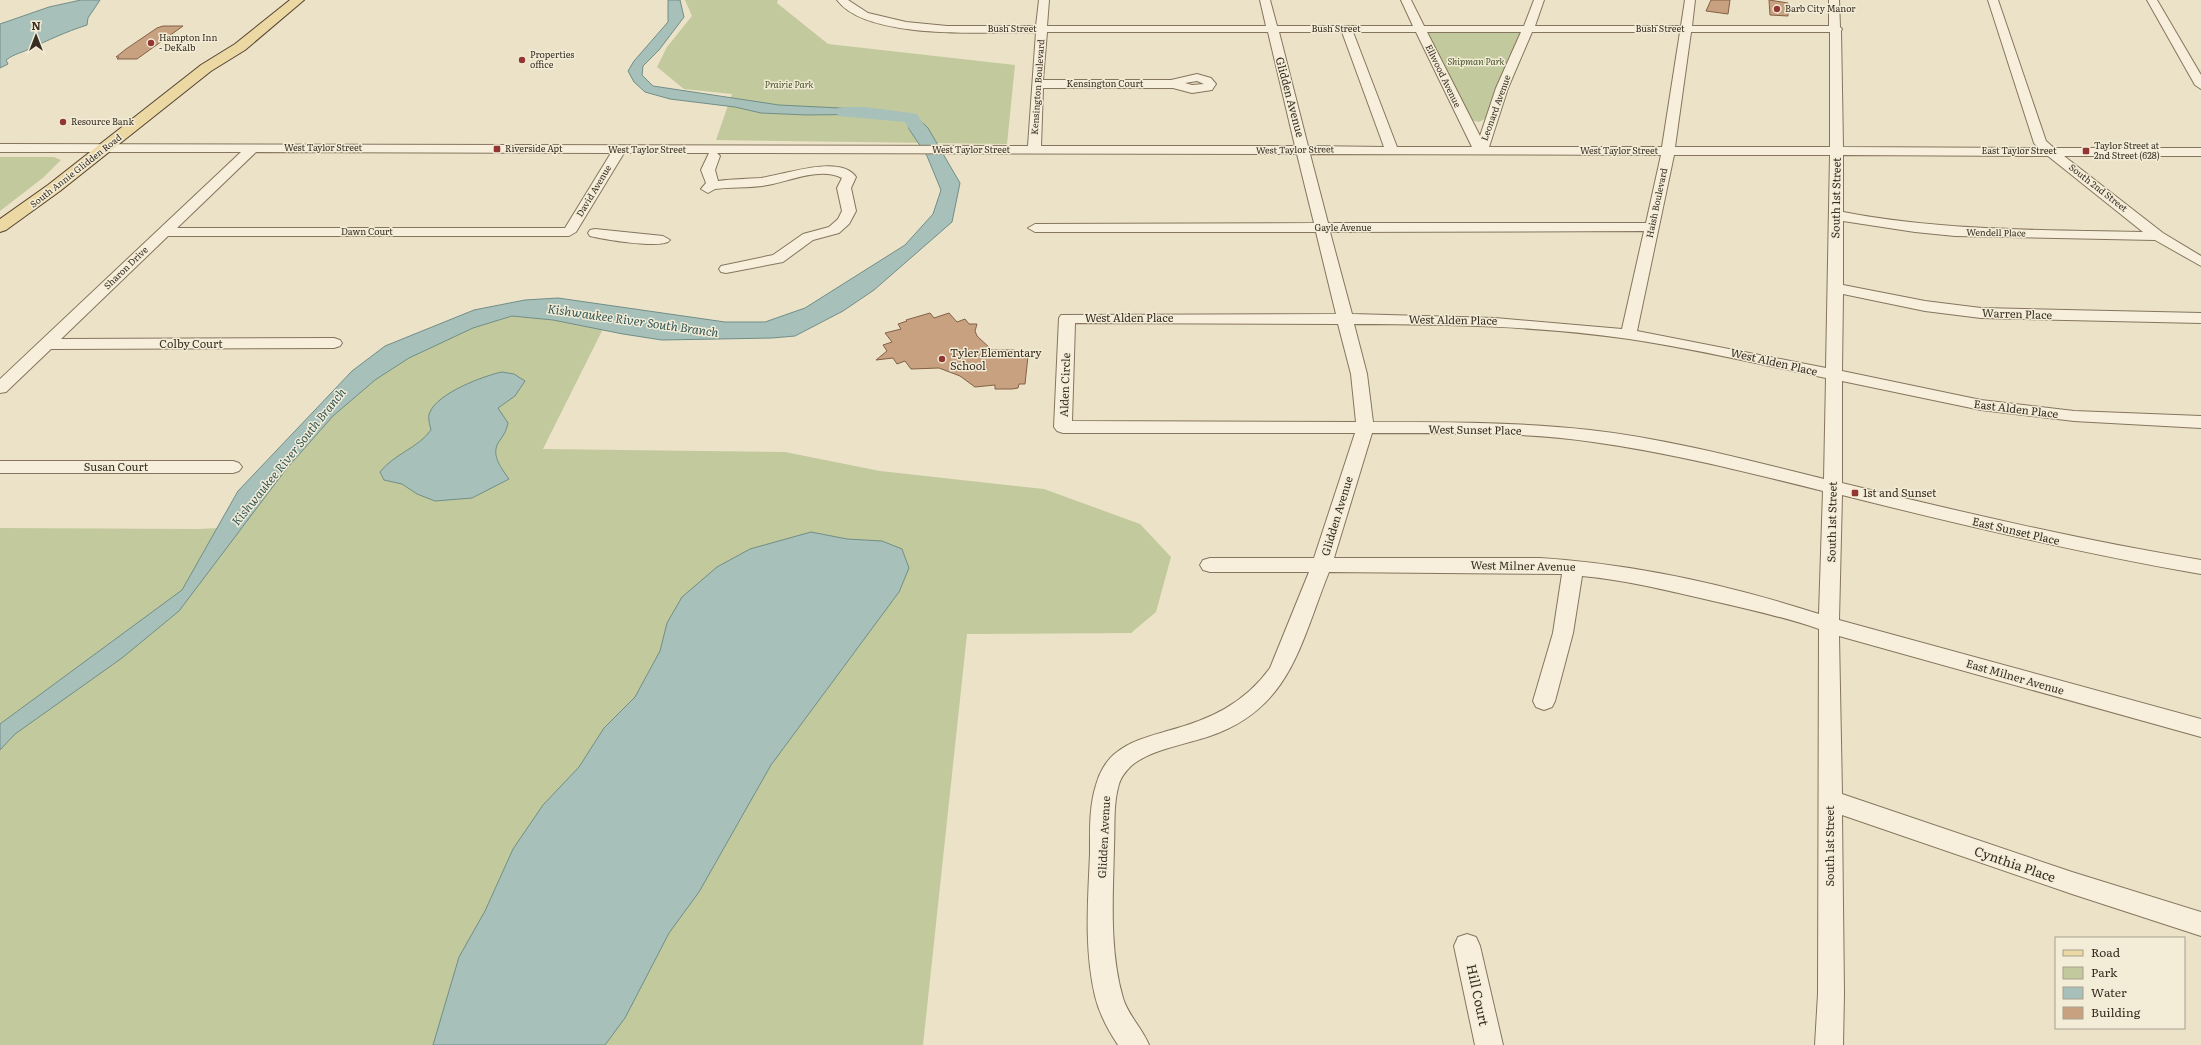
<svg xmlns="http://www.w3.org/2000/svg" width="2201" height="1045" font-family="Literata,serif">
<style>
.green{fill:#c2c99c}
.water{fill:#a8c0ba;stroke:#708e87}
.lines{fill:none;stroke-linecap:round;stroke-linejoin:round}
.river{fill:#a8c0ba;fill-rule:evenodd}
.building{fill:#c7a180;stroke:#846146}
.minor-casing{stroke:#86755e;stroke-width:2}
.major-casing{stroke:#544332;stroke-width:2}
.minor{fill:#f7efdb;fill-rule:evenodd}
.major{fill:#ebd8a3;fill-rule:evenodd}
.poi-dot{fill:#913632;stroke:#f3ecd7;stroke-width:1.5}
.labels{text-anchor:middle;stroke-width:3;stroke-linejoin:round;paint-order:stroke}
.far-poi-label{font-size:9px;fill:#382d21;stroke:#f3ecd7;text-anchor:start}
.far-street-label{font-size:9px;fill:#382d21;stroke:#f3ecd7}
.far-park-label{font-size:9px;font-style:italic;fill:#465229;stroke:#f3ecd7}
.street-label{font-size:11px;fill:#382d21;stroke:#f3ecd7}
.poi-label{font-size:11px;fill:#382d21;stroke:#f3ecd7;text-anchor:start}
.water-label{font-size:12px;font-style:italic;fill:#315655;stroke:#f3ecd7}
.near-street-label{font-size:13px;fill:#382d21;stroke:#f3ecd7}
</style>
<rect width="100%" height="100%" fill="#ebe2c8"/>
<!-- green -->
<g class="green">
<path d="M685 0H778L777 3 828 44 1015 65 1007 144 716 140 732 94 684 89 657 67 667 47 692 16Z"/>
<path d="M1427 31H1520L1487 118 1479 122 1471 120Z"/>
<path d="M0 157H54L61 160 44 177 0 211Z"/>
<path d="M512 316 553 320 603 329 543 449 785 452 880 471 1044 489 1140 524 1171 557 1156 612 1131 633 967 634 923 1045H0V528L198 529 241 527C276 482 310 434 354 396 397 358 456 329 512 316Z"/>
</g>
<!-- water -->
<g class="water">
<path d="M81 0H100L88 18 87 25C65 32 49 40 29 49 19 54 16 53 6 60L8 64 0 68V24L49 7Z"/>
<path d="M668 0H680L684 17 659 50 643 66 642 75 653 86 779 105 881 110 916 116 928 128 960 183 952 222 874 290 843 311 795 336 772 338 662 340 623 334 553 320 512 316 473 328 409 358 375 380 333 416 287 468 179 611 122 658 15 734 0 750V724L182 590 238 491 352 371 385 346 474 310 525 300 558 298 725 322H765L805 308 905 245 933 214 941 190 927 156 909 129 907 120 882 114 807 115 761 113 735 107 670 99 645 92 634 82 628 71 634 61 668 22Z"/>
<path d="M502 372 514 374 525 381 515 396 498 408 508 423C506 432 503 436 498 443 491 456 502 469 509 479L472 498 435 501 417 494 402 484 384 480 380 472C394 454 418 448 431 430 430 425 427 417 430 412 438 393 483 376 502 372Z"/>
<path d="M811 532 847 539 882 541 902 549 909 568 899 592 771 765 699 892 669 933 625 1018 605 1045H433L459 957 485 911 513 849 543 805 579 767 604 728 635 697 660 651 667 623 682 597 717 567 750 549Z"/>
</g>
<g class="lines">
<!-- river -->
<path class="river" d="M844 107H865L911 113 917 114 925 126 922 130H910L905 122 838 116 836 112 838 108Z"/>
</g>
<!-- building -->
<g class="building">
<path d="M1711 0H1730L1728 14 1706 11Z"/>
<path d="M1769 0 1788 3V16L1770 15Z"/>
<path d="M163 26H183L137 59H117L119 57H116L126 49 157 28Z"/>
<path d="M930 313 934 318 949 313 957 322 965 319 969 324H977L975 331 977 336 992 350H1015V356H1028L1025 384H1019L1018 388 1012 389H995V385L975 387 960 376 939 368 911 369 905 361 897 364 893 358 876 360 887 351 883 345 892 342 885 333 901 329 898 324 907 321 906 320Z"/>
</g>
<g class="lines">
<defs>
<g id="minor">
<path d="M837 0H848L868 13 906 22 947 26H1036L1039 0H1049L1047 26H1266L1260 0H1270L1277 26H1413L1401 0H1411L1424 26H1524L1534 0H1544L1535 26H1681L1685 0H1695L1692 26H1829V0H1839L1840 27 1842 29 1841 31 1843 147 2038 148 2034 143 1988 0H1998L2046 141 2054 148H2201V156H2064L2163 233 2201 256V266L2155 240 1955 236 1915 232 1843 221V285L1925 301 1981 308 2201 313V323L1981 318 1925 311 1843 294 1842 371 1981 400 2074 411 2201 416V428L2074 421 1981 410 1842 381V483C1961 512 2080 540 2201 560V574C2080 553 1961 525 1842 495L1839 620 2201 719V737L1839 636 1842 794 2072 872 2201 912V936L2072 894 1842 815 1844 994 1843 1045H1815L1818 994 1819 629C1784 617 1748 609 1713 601 1670 591 1626 580 1582 576L1573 633 1555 701 1552 707 1544 710 1536 707 1533 701 1553 633 1562 574 1329 572C1300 644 1291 708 1210 736 1187 744 1149 750 1131 766 1126 771 1121 777 1119 784 1113 804 1115 826 1114 847 1113 896 1109 950 1123 998 1128 1015 1142 1028 1149 1045H1118C1108 1030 1099 1013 1095 996 1084 949 1088 901 1090 854 1090 831 1089 807 1096 785 1099 773 1107 759 1117 752 1131 741 1150 736 1167 731 1209 720 1244 704 1270 668L1309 572H1210L1203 570 1200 565 1203 560 1210 558H1314L1355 433H1063L1057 431 1054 427 1059 318 1061 315 1336 314 1316 232H1035L1028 228 1035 224 1314 223 1297 154 717 153 720 156 715 170 718 181C732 179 747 179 761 178 784 175 840 154 856 177L851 188 856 211 849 224 839 233 813 240 783 262 726 273 721 272 719 269 721 266 773 255 803 234 829 227 838 219 842 211 837 188 842 178C819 166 786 183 762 186 746 188 731 187 715 189L708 193 701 189 706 183 701 170 709 153H624L576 232 569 236H168L61 339 334 338 340 340 342 343 340 346 334 348 51 349 6 392 0 393V379L241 152H0V144L1028 146 1036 32C989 32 867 41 837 0ZM1047 32H1268L1295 146H1041L1043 88H1173L1192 93 1212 90 1216 84 1211 78 1197 74 1171 80H1043ZM1279 32H1342L1384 147 1308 146ZM1353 32H1416L1472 147H1397ZM1427 32H1521L1496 88 1480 136ZM1532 32H1680L1662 147H1489L1508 88ZM1691 32H1830V147H1675ZM1197 81 1204 84 1192 85 1185 83ZM256 152 611 153 565 228H177ZM1310 154 1661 155 1646 223H1328ZM1674 155H1830L1826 368 1637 331ZM1843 155 2048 156 2143 232C2043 230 1942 231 1843 212ZM1644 231 1622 329 1495 318 1352 314 1330 232ZM1075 323 1338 324 1351 374 1356 422 1072 421ZM1354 324C1446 324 1539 326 1629 339 1695 349 1760 364 1826 378L1824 479C1747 460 1669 439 1590 430 1518 422 1445 422 1373 422L1367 374ZM1372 433C1445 434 1520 431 1593 442 1671 453 1747 472 1823 491L1819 614C1729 585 1634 564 1540 558H1334Z"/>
<path d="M2147 0H2157L2201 75V89L2195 85Z"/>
<path d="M595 229 663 236 670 240C664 250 602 239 590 236L588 233 590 230Z"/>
<path d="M0 461H233L239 463 242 467 239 471 233 473H0Z"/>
<path d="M1467 934 1476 937 1480 946 1503 1045H1475L1454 946 1458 937Z"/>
</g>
<path id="major" d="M290 0H304L245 50 211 71 60 191 6 230 0 232V219L48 185 201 65 235 44Z"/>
</defs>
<!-- minor casing -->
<use href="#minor" class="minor-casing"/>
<!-- major casing -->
<use href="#major" class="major-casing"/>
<!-- minor -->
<use href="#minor" class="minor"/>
<!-- major -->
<use href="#major" class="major"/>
</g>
<!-- markers -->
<g class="poi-dot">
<circle cx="1777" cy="9" r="4"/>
<circle cx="151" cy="43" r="4"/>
<circle cx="522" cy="60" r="4"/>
<circle cx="63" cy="122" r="4"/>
<rect x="493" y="145" width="8" height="8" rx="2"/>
<rect x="2082" y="147" width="8" height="8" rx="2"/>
<circle cx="942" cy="359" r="4"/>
<rect x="1851" y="489" width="8" height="8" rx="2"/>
</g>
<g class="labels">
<!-- far-poi labels -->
<g class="far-poi-label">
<text x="1785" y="12">Barb City Manor</text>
<text x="159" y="41">Hampton Inn<tspan x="159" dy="10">- DeKalb</tspan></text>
<text x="530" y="58">Properties<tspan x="530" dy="10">office</tspan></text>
<text x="71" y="125">Resource Bank</text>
<text x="2094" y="149">Taylor Street at<tspan x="2094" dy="10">2nd Street (628)</tspan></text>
<text x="505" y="152">Riverside Apt</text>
</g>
<!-- far-street labels -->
<g class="far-street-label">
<text x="1012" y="32">Bush Street</text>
<text x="1336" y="32">Bush Street</text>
<text x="1660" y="32">Bush Street</text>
<text transform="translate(1443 76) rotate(64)" y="3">Ellwood Avenue</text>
<text x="1105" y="87">Kensington Court</text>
<text transform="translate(1038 87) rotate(-86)" y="3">Kensington Boulevard</text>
<text transform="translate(1496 108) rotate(-70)" y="3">Leonard Avenue</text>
<text x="323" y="151">West Taylor Street</text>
<text x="647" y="153">West Taylor Street</text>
<text x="971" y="153">West Taylor Street</text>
<text transform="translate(1295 150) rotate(-1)" y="3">West Taylor Street</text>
<text x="1619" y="154">West Taylor Street</text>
<text x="2019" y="154">East Taylor Street</text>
<text transform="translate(76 171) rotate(-38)" y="3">South Annie Glidden Road</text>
<text transform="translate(2098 188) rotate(38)" y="3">South 2nd Street</text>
<text transform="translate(594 191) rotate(-59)" y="3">David Avenue</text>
<text transform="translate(1657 203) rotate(-78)" y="3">Haish Boulevard</text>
<text x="1343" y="231">Gayle Avenue</text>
<text x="367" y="235">Dawn Court</text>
<text transform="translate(1996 233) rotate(1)" y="3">Wendell Place</text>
<text transform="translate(126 268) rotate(-44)" y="3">Sharon Drive</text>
</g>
<!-- far-park labels -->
<g class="far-park-label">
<text x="1476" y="65">Shipman Park</text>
<text x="789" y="88">Prairie Park</text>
</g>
<!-- street labels -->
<g class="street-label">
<text transform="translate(1290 97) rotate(75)" y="4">Glidden Avenue</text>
<text transform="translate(1836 198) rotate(-89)" y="4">South 1st Street</text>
<text transform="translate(2017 314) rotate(2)" y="4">Warren Place</text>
<text x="1129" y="322">West Alden Place</text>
<text transform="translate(1453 320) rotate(1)" y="4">West Alden Place</text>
<text x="191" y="348">Colby Court</text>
<text transform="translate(1774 362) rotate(13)" y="4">West Alden Place</text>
<text transform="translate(1065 385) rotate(-88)" y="4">Alden Circle</text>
<text transform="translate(2016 409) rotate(7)" y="4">East Alden Place</text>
<text transform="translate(1475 430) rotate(1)" y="4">West Sunset Place</text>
<text x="116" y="471">Susan Court</text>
<text transform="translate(1337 516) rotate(-73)" y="4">Glidden Avenue</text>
<text transform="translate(1832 522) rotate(-89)" y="4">South 1st Street</text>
<text transform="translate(2016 531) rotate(13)" y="4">East Sunset Place</text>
<text transform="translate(1523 566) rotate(1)" y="4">West Milner Avenue</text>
<text transform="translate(2015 677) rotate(16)" y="4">East Milner Avenue</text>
<text transform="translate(1104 837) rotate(-87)" y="4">Glidden Avenue</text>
<text transform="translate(1830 846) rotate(-90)" y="4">South 1st Street</text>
</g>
<!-- poi labels -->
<g class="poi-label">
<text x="950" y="357">Tyler Elementary<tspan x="950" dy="13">School</tspan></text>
<text x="1863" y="497">1st and Sunset</text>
</g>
<!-- water labels -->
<g class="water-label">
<text transform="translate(633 321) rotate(8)" y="4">Kishwaukee River South Branch</text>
<text transform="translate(289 457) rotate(-51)" y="4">Kishwaukee River South Branch</text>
</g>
<!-- near-street labels -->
<g class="near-street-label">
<text transform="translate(2015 864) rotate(19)" y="5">Cynthia Place</text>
<text transform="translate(1478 995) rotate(78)" y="5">Hill Court</text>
</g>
</g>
<!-- legend -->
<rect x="2055" y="937" width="130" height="92" fill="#f3ecd7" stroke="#a8a08e"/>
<rect x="2063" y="950" width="20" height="6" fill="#ebd8a3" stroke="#a8a08e"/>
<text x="2091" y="957" font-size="12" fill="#382d21">Road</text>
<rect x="2063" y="967" width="20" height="12" fill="#c2c99c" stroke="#a8a08e"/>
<text x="2091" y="977" font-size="12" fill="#382d21">Park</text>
<rect x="2063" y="987" width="20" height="12" fill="#a8c0ba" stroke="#a8a08e"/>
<text x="2091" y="997" font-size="12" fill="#382d21">Water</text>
<rect x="2063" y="1007" width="20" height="12" fill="#c7a180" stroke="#a8a08e"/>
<text x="2091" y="1017" font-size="12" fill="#382d21">Building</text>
<!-- north arrow -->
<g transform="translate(36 36)" stroke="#f3ecd7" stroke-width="3" paint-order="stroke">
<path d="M0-3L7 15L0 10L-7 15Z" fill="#382d21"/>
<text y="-6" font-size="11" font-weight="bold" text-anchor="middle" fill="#382d21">N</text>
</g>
</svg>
